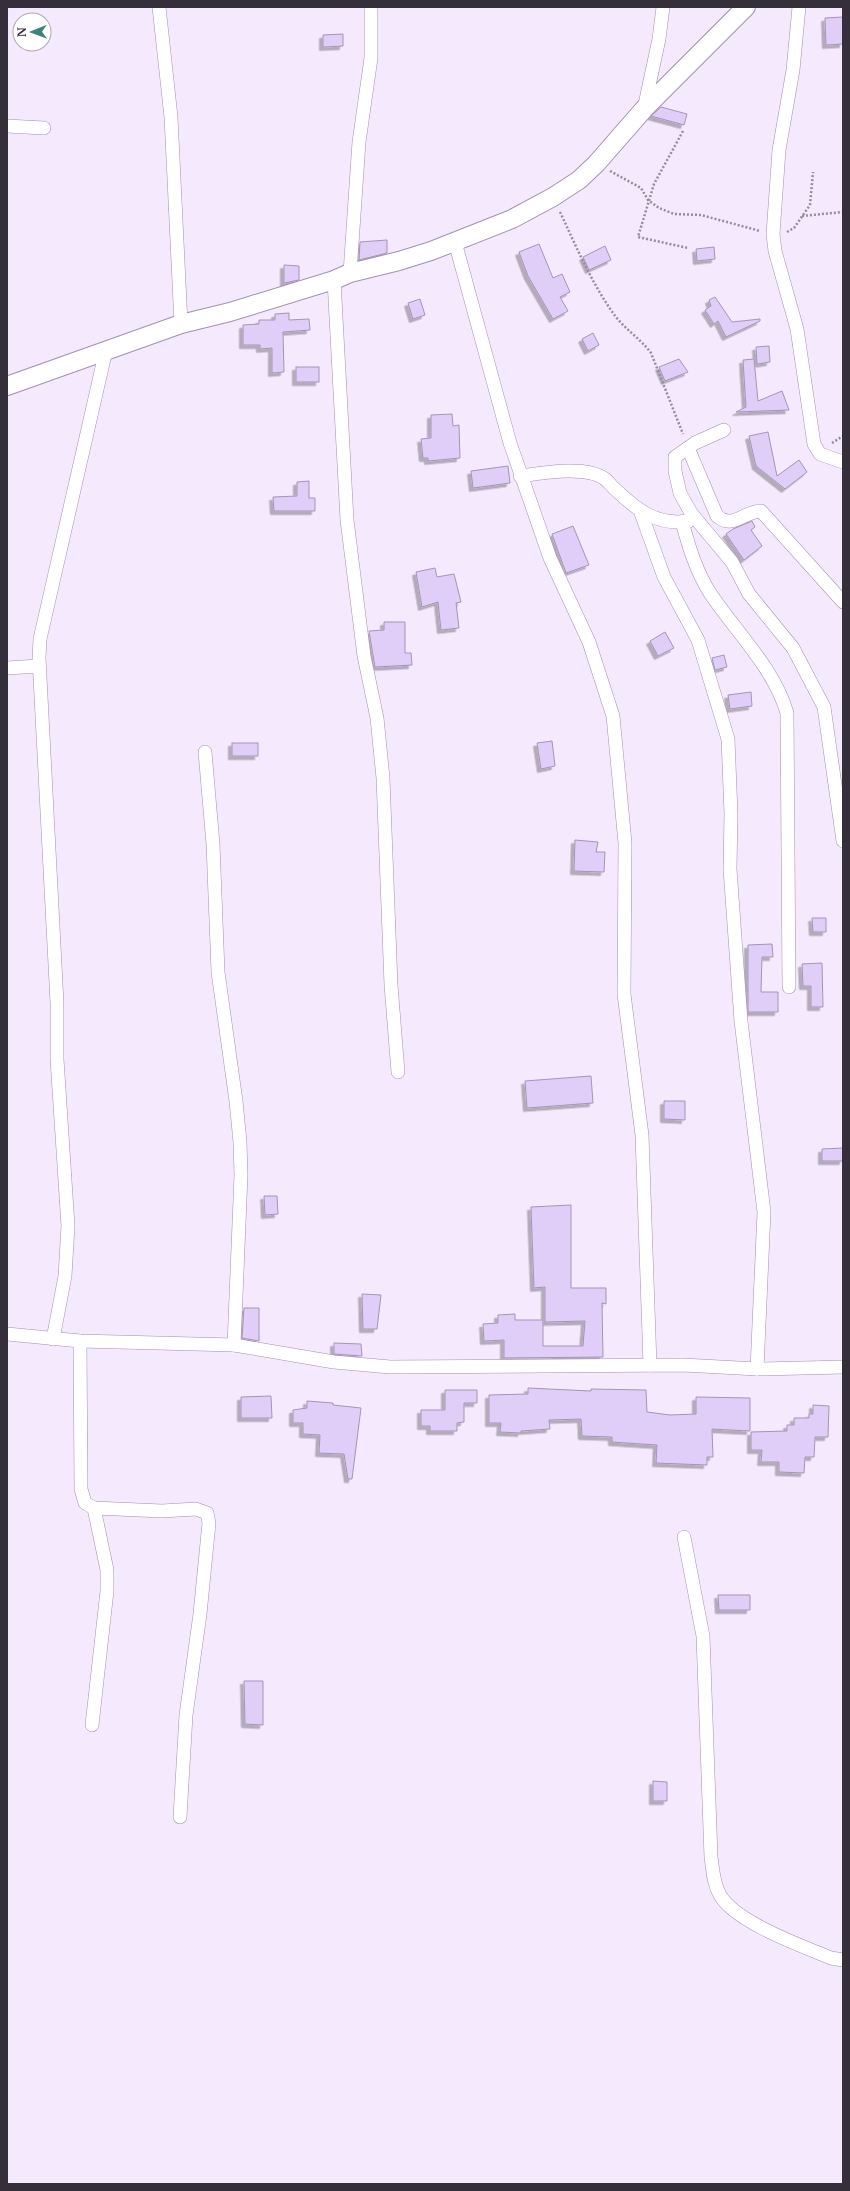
<svg xmlns="http://www.w3.org/2000/svg" width="850" height="2191" font-family="'Libre Baskerville',serif">
<style>
.building{fill:#e0cef9;stroke:#a395b5;filter:url(#shadow)}
.lines{fill:none;stroke-linecap:round;stroke-linejoin:round}
.street-casing{stroke:#a291af;stroke-width:14}
.secondary-casing{stroke:#a291af;stroke-width:20}
.path{stroke:#958c9d;stroke-width:2.5;stroke-dasharray:2 2;stroke-linecap:butt}
.street{stroke:#fff;stroke-width:13}
.secondary{stroke:#fff;stroke-width:18}
</style>
<defs>
<filter id="shadow"><feDropShadow dx="-3.5" dy="3.5" stdDeviation="0" flood-color="#0004"/></filter>
</defs>
<rect width="100%" height="100%" fill="#f4e9fd"/>
<!-- building -->
<g class="building">
<path d="M843 17V44L826 45 825 18Z"/>
<path d="M343 34V46L323 47V35Z"/>
<path d="M661 107 687 114 684 125 651 116Z"/>
<path d="M387 240V253L359 260 360 242Z"/>
<path d="M539 244 553 278 562 274 570 292 560 297 568 311 553 319 528 276 519 252Z"/>
<path d="M605 246 611 260 589 270 583 257Z"/>
<path d="M714 247 715 259 697 261 696 249Z"/>
<path d="M284 265 299 266V280L284 283Z"/>
<path d="M715 297 732 322 760 319V321L726 337 718 321 714 324 705 310 711 306 709 300Z"/>
<path d="M420 299 425 315 413 319 408 303Z"/>
<path d="M289 313V320L309 319 310 330 283 332 284 372 272 373V348L260 349V345H243V325L259 324V320H275V314Z"/>
<path d="M593 333 599 345 588 351 582 339Z"/>
<path d="M769 346 770 362 757 364 756 347Z"/>
<path d="M679 359 688 372 665 381 659 367Z"/>
<path d="M754 359 758 401 782 391 789 410 736 412 746 407 743 360Z"/>
<rect x="296" y="367" width="23" height="15"/>
<path d="M452 414 453 426 459 425 460 458 428 461V458H423L421 439 431 438V415Z"/>
<path d="M768 432 777 476 799 460 807 472 785 489 756 466 749 436Z"/>
<path d="M508 466 510 483 473 488 471 471Z"/>
<path d="M309 481V498H315V511H274L273 497 297 496V482Z"/>
<path d="M752 521 755 527 751 530 762 546 744 560 726 534 733 529Z"/>
<path d="M573 526 589 565 566 573 552 534Z"/>
<path d="M435 568 437 577 454 574 461 602 456 603 459 628 441 630 438 602 422 607 416 572Z"/>
<path d="M384 622H405V653H411L412 665 375 667 369 631 384 630Z"/>
<path d="M665 632 674 648 658 656 650 641Z"/>
<path d="M724 655 727 667 715 670 712 658Z"/>
<path d="M751 692 752 706 730 709 728 695Z"/>
<path d="M552 741 555 766 541 769 537 743Z"/>
<rect x="232" y="743" width="26" height="13"/>
<path d="M575 840 598 842 596 852H605L604 872 574 871Z"/>
<path d="M812 918H826V932H813Z"/>
<path d="M772 944 773 957H762L761 992H778V1012H748V945Z"/>
<path d="M822 963 823 1007H811V986H803L802 964Z"/>
<path d="M591 1076 593 1103 527 1108 525 1081Z"/>
<path d="M664 1101H685V1120L664 1119Z"/>
<path d="M843 1148V1161H822V1149Z"/>
<path d="M264 1196H277L278 1214 265 1215Z"/>
<path d="M571 1205V1288H606V1304L602 1303 603 1357 504 1358V1340L484 1341 483 1324 498 1323V1315L515 1314V1320H543V1346H583L585 1321 545 1322V1287L534 1288 531 1207Z"/>
<path d="M362 1294 381 1295 377 1329H363Z"/>
<path d="M244 1308H259V1341L242 1338Z"/>
<path d="M334 1343 361 1344 362 1356 334 1354Z"/>
<path d="M528 1388 591 1391V1389L646 1390 647 1412 670 1415 696 1414V1397L750 1398V1431L712 1429 713 1457H707V1465L656 1463 657 1445 612 1442V1437L582 1436 581 1419 549 1420 550 1429 521 1431V1433L500 1432 501 1423H489V1395L528 1394Z"/>
<path d="M445 1390H477V1403H464V1422L457 1423V1431H430V1426H421V1410H445Z"/>
<path d="M271 1396 272 1418H241V1397Z"/>
<path d="M307 1401 333 1403V1405L361 1408 352 1479H348L344 1454 319 1453 320 1435 303 1434V1423H293V1410L307 1408Z"/>
<path d="M813 1405 829 1406 828 1437H815L814 1457H805L804 1473 779 1472V1462H761L762 1450H751V1432L787 1431V1425H794V1418H809V1414H813Z"/>
<path d="M718 1595H750V1610H719Z"/>
<path d="M244 1681H263V1725L245 1724Z"/>
<path d="M653 1781 667 1782V1801H653Z"/>
</g>
<g class="lines">
<defs>
<g id="street">
<path d="M159 7 171 117 181 324"/>
<path d="M799 7 793 70 779 150 773 234 775 251 797 329 814 444 820 454 843 462"/>
<path d="M644 109 659 39 663 7"/>
<path d="M7 126 44 128"/>
<path d="M455 242 510 443 550 558 589 642 613 716 625 843 624 994 642 1135 650 1365"/>
<path d="M350 273 359 142 371 58V7"/>
<path d="M334 280 347 520 364 656 377 718 383 778 391 985 398 1072"/>
<path d="M724 430 695 443 675 457V471L680 493 691 513 732 562 749 594 793 648 824 707 843 841"/>
<path d="M688 448 717 516C733 530 744 511 761 511L843 602"/>
<path d="M520 476C542 473 586 465 605 479 609 482 612 487 616 490 637 510 657 526 689 521"/>
<path d="M641 513 664 577 698 640 728 739 731 814 730 869 741 1021 764 1212 757 1369"/>
<path d="M682 522C689 547 696 571 710 593 736 632 774 668 787 713L789 987"/>
<path d="M7 668 39 666"/>
<path d="M205 752 213 844 218 972 236 1101 240 1142 241 1175 234 1345"/>
<path d="M7 1334 80 1341 234 1345 334 1362 390 1367 683 1365 757 1369 843 1367"/>
<path d="M53 1339 65 1276 68 1226 57 1059V1003L39 658 40 639 106 350"/>
<path d="M80 1341 81 1489 85 1503 94 1508 162 1511 196 1509 207 1513 209 1523 200 1614 186 1715 180 1817"/>
<path d="M684 1537 703 1636 711 1857C713 1870 713 1883 720 1895 735 1922 802 1946 831 1958L843 1960"/>
<path d="M92 1725 107 1591V1570L94 1508"/>
</g>
<path id="secondary" d="M7 386 181 324 230 312 334 280 350 273 399 261 431 251 512 219 553 197 579 180 596 164 644 109 746 7"/>
</defs>
<!-- street casing -->
<use href="#street" class="street-casing"/>
<!-- secondary casing -->
<use href="#secondary" class="secondary-casing"/>
<!-- path -->
<g class="path">
<path d="M683 131 654 184 638 237 688 248"/>
<path d="M610 171 641 188 648 200 659 208 674 214 701 215 760 231"/>
<path d="M560 212C576 246 591 282 613 313 623 328 640 338 651 353L683 434"/>
<path d="M802 216 843 212"/>
<path d="M787 232 794 228 810 205 813 172"/>
<path d="M832 443 843 436"/>
</g>
<!-- street -->
<use href="#street" class="street"/>
<!-- secondary -->
<use href="#secondary" class="secondary"/>
</g>
<!-- border -->
<rect width="850" height="2191" fill="none" stroke="#352e3b" stroke-width="16"/>
<!-- north arrow -->
<g transform="translate(32 32) rotate(269)"><circle r="19" fill="#ffffff" stroke="#aeabb1"/>
<path d="M0-3L7 15L0 10L-7 15Z" fill="#3d837a"/>
<text y="-6" font-size="11" font-weight="bold" text-anchor="middle" fill="#352e3b">N</text>
</g>
</svg>
